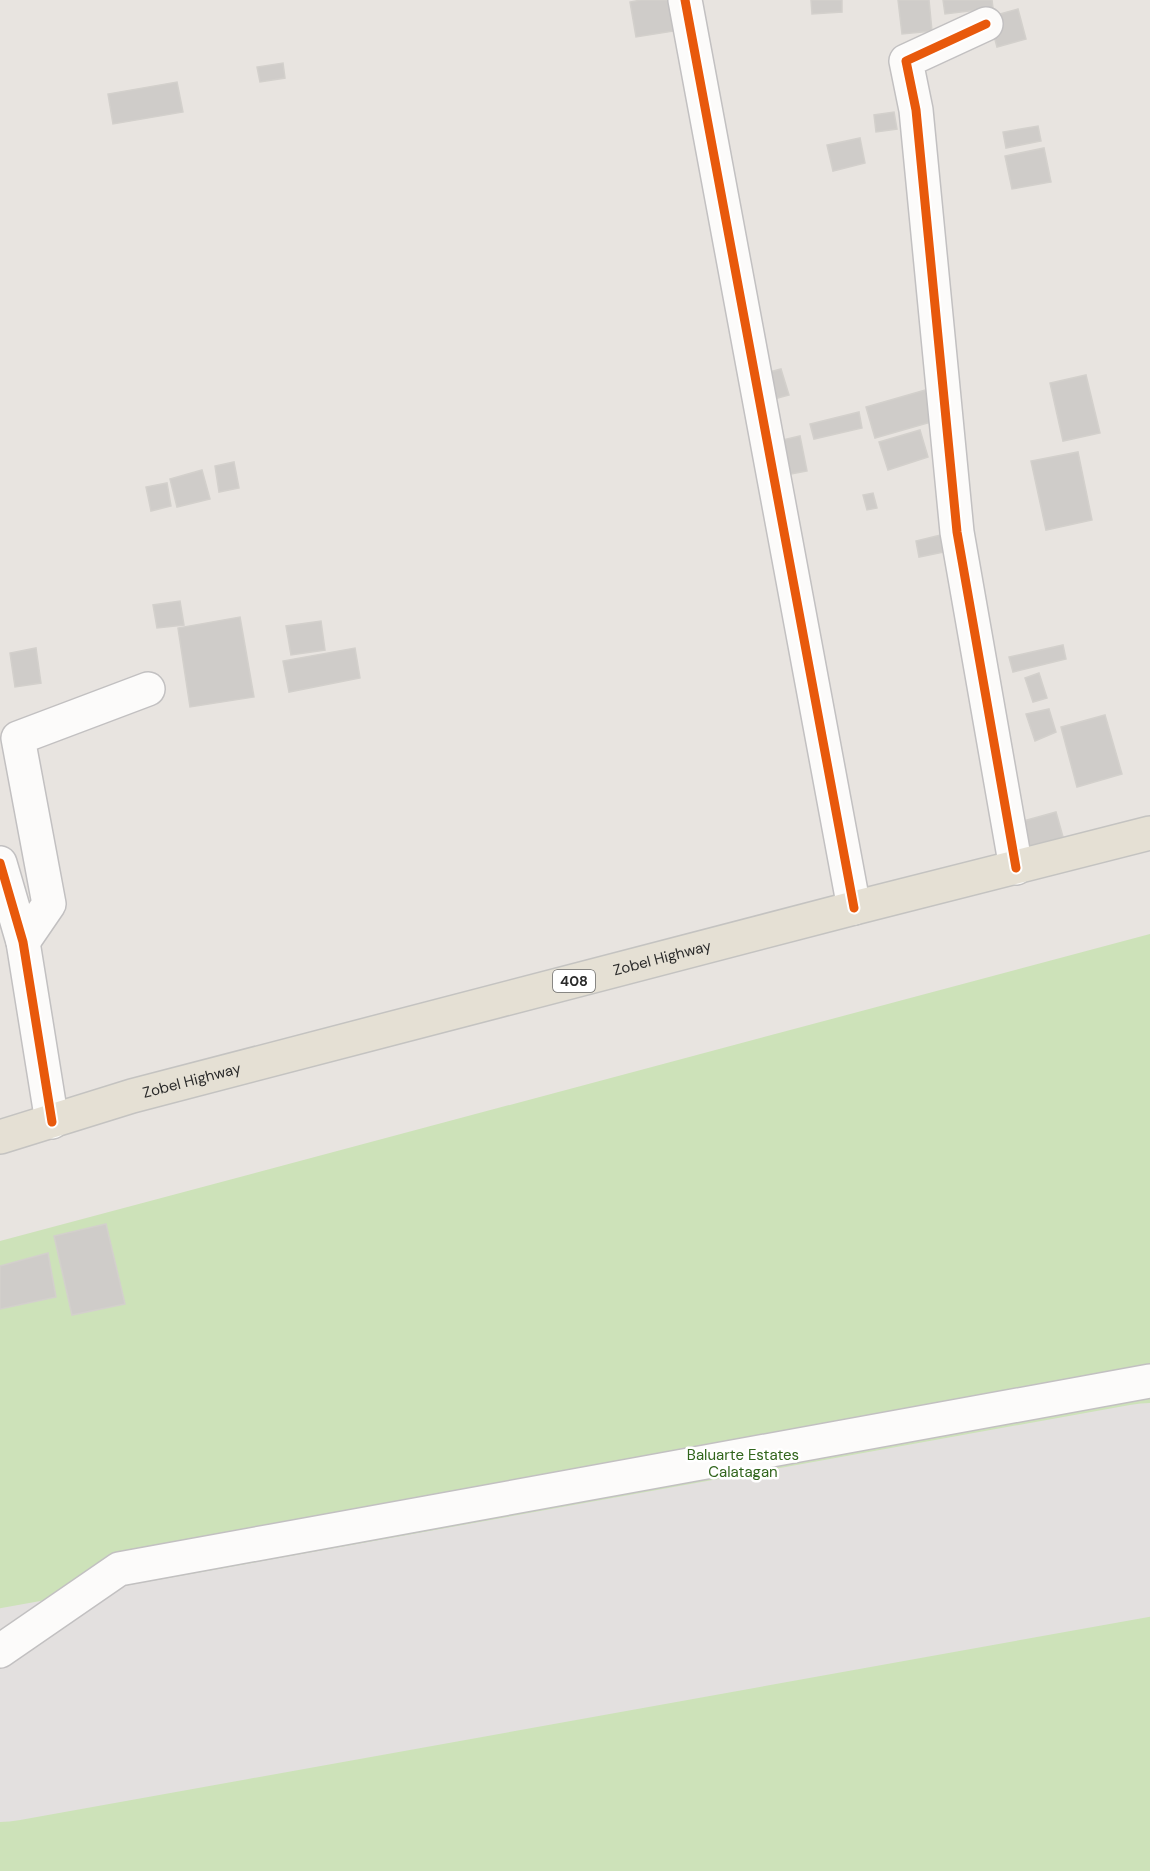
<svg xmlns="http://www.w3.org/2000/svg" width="1150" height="1871" font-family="'DM Sans',sans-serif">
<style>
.green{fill:#cde2b9}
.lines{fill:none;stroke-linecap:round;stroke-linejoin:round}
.runway{stroke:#e3e0df;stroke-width:212}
.building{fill:#cfccc9;stroke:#d3d0cc;stroke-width:1.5}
.minor-casing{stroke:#c2c0c1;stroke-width:36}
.major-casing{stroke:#c4c3c1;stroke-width:36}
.minor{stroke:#fcfbfa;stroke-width:33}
.major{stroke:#e5e0d4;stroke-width:33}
.cycleway-casing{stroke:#fff;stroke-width:13}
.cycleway{stroke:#e8590c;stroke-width:9}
.labels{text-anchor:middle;stroke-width:5;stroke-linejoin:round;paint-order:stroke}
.shield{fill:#fff;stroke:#6a6a6a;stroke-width:1.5}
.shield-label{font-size:14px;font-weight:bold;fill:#2a2a2a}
.street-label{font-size:15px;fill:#2a2a2a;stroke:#fff}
.park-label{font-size:15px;fill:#31651c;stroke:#fff}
</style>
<rect width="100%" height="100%" fill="#e8e4e0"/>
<!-- green -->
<path class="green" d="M1150 934V1871H0V1241Z"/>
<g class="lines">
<!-- runway -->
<path class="runway" d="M0 1716 1150 1509"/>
</g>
<!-- building -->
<g class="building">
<path d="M641 0H669L674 31 636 37 630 2Z"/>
<path d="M811 0H842V12L812 14Z"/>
<path d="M898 0H929L932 31 902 34Z"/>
<path d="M943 0H992L993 8 945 14Z"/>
<path d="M1018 9 1026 39 997 47 989 17Z"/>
<path d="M283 63 285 78 260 82 257 67Z"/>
<path d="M177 82 183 112 113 124 108 94Z"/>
<path d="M894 112 897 129 876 132 874 115Z"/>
<path d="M1038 126 1041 141 1006 148 1003 132Z"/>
<path d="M860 138 865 163 833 171 827 145Z"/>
<path d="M1044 148 1051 182 1012 189 1005 156Z"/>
<path d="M781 369 789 395 770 400 762 374Z"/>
<path d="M1086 375 1100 433 1063 441 1050 383Z"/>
<path d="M929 389 938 420 875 438 866 407Z"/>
<path d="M859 412 862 428 814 439 810 424Z"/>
<path d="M920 430 928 457 888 470 879 442Z"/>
<path d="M800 436 807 471 780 476 774 442Z"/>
<path d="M1078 452 1092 520 1046 530 1031 461Z"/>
<path d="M234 462 239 488 219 492 215 466Z"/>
<path d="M202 470 210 499 177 507 170 479Z"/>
<path d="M167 483 171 506 151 511 146 487Z"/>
<path d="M873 493 877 508 867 510 863 495Z"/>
<path d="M945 534 949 551 919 557 916 541Z"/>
<path d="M180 601 184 625 157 628 153 605Z"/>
<path d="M240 617 254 697 190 707 178 628Z"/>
<path d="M321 621 325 650 291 655 286 626Z"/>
<path d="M1063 645 1066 659 1013 672 1009 657Z"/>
<path d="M36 648 41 683 15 687 10 653Z"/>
<path d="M355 648 360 678 289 692 283 661Z"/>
<path d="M1039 673 1047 698 1033 702 1025 678Z"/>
<path d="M1049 709 1056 732 1035 741 1026 714Z"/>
<path d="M1105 715 1122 774 1077 787 1061 727Z"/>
<path d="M1056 812 1065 844 1021 857 1012 824Z"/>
<path d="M106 1224 125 1304 72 1315 54 1236Z"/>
<path d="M48 1253 56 1297 0 1309V1266Z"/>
</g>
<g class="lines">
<defs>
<g id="minor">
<path d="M685 0 854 908"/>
<path d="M986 24 906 61 916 110 957 532 1016 868"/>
<path d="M0 863 23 942 52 1122"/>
<path d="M23 942 49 904 18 738 148 689"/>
<path d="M0 1651 119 1569 1150 1381"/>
</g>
<g id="major">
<path id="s1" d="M0 1137 132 1096 854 908 1150 833"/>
</g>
</defs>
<!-- minor casing -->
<use href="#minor" class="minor-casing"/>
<!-- major casing -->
<use href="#major" class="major-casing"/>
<!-- minor -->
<use href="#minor" class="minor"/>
<!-- major -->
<use href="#major" class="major"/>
<defs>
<g id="cycleway">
<path d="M685 0 854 908"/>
<path d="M986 24 906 61 916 110 957 532 1016 868"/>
<path d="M0 863 23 942 52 1122"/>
</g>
</defs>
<!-- cycleway casing -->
<use href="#cycleway" class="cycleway-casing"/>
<!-- cycleway -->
<use href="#cycleway" class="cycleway"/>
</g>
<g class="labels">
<!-- shield labels -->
<rect class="shield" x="553" y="970" width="42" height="22" rx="4.5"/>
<g class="shield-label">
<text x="574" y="986">408</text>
</g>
<!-- street labels -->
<g class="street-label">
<text dy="5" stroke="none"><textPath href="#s1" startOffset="686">Zobel Highway</textPath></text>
<text dy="5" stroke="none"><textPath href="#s1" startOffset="200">Zobel Highway</textPath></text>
</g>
<!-- park labels -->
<g class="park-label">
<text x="743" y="1460">Baluarte Estates<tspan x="743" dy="17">Calatagan</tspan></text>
</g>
</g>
</svg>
